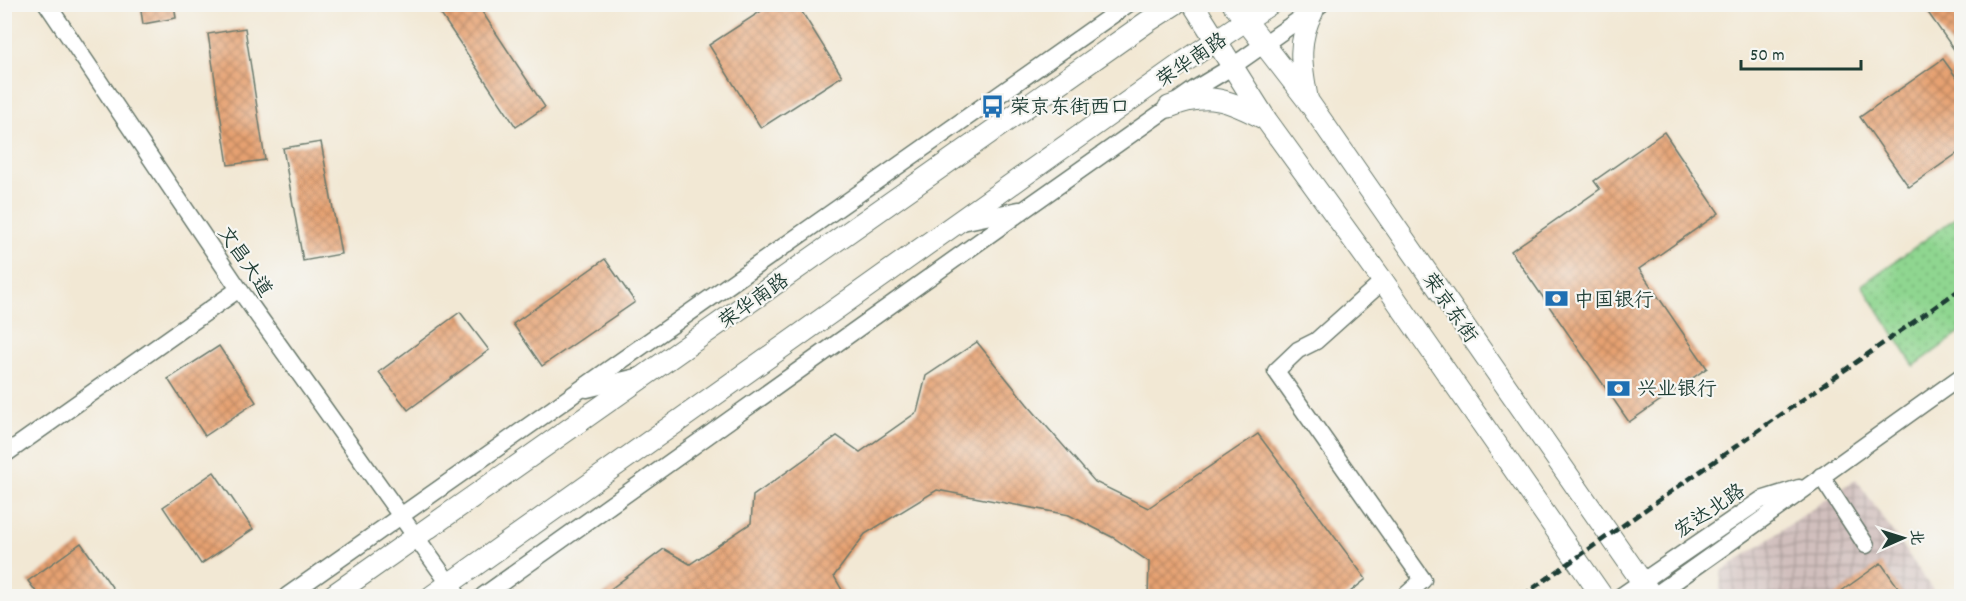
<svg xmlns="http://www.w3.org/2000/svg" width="1966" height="601" font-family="Dekko,'LXGW WenKai TC',sans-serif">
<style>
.industrial{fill:url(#industrial-grid)}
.park{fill:url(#park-dots);stroke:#578a62;stroke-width:1.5}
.building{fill:url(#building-cross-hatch)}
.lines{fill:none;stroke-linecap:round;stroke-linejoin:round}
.minor-casing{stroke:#69796c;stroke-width:19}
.major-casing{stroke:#69796c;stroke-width:23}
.minor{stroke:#fff;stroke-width:16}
.major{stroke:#fff;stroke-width:21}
.rail{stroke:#1f3d34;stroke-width:4.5;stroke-dasharray:9 4.5;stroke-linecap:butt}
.labels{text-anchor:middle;stroke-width:4.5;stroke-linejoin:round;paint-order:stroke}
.street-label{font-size:20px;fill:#1f3d34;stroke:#f6f6f2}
.poi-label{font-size:20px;fill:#1f3d34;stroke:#f6f6f2;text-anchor:start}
</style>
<defs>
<pattern id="industrial-grid" width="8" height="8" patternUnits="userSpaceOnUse" patternTransform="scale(1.5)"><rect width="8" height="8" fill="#d1bfbd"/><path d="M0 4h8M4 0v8" fill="none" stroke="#a99c9a"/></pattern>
<pattern id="park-dots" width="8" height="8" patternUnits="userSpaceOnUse" patternTransform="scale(1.5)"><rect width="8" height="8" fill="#8fd690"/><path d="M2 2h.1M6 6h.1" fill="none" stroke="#74af76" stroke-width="1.8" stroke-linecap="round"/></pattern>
<pattern id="building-cross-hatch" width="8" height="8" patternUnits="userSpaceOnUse" patternTransform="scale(1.5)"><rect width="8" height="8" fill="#e6a171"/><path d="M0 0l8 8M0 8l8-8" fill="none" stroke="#ba845e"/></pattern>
</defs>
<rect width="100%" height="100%" fill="#f6f6f2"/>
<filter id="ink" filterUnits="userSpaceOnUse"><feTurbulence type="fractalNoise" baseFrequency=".0167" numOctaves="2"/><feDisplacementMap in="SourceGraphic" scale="12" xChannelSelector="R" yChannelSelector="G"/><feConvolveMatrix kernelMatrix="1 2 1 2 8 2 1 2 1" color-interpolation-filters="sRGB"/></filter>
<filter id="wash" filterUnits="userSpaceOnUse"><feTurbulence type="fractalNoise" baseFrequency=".008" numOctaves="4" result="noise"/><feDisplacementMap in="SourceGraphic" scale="24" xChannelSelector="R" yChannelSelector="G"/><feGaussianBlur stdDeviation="1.35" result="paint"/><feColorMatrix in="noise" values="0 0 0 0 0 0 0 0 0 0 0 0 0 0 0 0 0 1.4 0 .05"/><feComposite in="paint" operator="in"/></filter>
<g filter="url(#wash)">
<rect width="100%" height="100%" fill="#f2e8d4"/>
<!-- industrial -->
<path class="industrial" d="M1856 479 1937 596H1719L1722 571Z"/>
<!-- park -->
<path class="park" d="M1961 214V332L1914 366 1862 285Z"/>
<g id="blocks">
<!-- building -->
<g class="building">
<path d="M140 4H174L176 18 143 24Z"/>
<path d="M434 4H477L545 107 516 127Z"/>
<path d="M772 4H797L842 76 761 128 709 45Z"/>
<path d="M1922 4H1962V61Z"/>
<path d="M245 28 265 160 228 165 208 34Z"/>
<path d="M1943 59 1962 85V150L1909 187 1860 117Z"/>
<path d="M1664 132 1719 213 1639 269 1707 368 1629 422 1511 251 1600 189 1594 181Z"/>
<path d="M321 142 341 254 303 261 283 148Z"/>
<path d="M605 259 635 302 542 366 513 324Z"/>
<path d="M460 312 489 350 408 410 379 372Z"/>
<path d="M977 342 1027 404 1095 482 1148 508 1258 434 1366 579 1344 597H1148L1149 562 1114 538 1069 515 937 490 865 534 834 576 846 597H600L664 549 690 564 751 523 753 496 837 436 860 452 917 412 926 376Z"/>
<path d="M219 346 256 402 205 436 168 379Z"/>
<path d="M214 472 253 529 201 564 163 507Z"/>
<path d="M81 543 119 597H40L28 581Z"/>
<path d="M1881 563 1905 597H1833Z"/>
</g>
</g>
</g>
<g filter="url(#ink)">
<use href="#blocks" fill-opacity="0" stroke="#69796c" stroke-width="1.5"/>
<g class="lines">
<defs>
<g id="minor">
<path d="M47 4 239 289 458 596"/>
<path d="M962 222 1019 210"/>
<path d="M1383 281 1316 341 1298 350 1276 371 1423 580 1405 596"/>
<path d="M587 389 641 376"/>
<path d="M4 455 239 289"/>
<path d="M1821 476 1866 545"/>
<path d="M287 596 1128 4"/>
<path d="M483 596 1025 209 1195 89 1233 66 1321 4"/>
<path d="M1621 596 1761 500 1799 488"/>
<path d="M1654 596C1757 524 1859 449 1962 376"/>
</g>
<g id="major">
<path d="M1193 4 1267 121 1383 281 1602 596"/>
<path d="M1233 4 1308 101 1652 596"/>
<path d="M1307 97C1301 65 1297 40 1313 11"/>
<path d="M1169 107C1208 91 1229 100 1265 119"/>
<path d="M332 596 1147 22 1175 4"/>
<path d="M432 596 1178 66 1270 4"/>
</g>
</defs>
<!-- minor casing -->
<use href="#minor" class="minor-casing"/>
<!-- major casing -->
<use href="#major" class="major-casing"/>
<!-- minor -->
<use href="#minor" class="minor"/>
<!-- major -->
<use href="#major" class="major"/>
<!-- rail -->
<path class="rail" d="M1522 596 1962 288"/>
</g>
</g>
<!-- icons -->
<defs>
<symbol id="bus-bare" viewBox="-9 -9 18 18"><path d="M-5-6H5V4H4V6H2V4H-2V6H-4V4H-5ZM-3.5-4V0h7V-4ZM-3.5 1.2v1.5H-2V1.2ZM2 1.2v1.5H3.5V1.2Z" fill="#1f6fb2" stroke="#f6f6f2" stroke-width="2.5" paint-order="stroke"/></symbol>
<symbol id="bank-bare" viewBox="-9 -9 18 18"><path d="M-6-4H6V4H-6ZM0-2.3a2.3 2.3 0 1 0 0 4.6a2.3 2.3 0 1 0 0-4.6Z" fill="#1f6fb2" stroke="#f6f6f2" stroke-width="2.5" paint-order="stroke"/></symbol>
</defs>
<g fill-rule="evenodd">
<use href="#bus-bare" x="976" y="90" width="33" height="33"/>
<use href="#bank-bare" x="1540" y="282" width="33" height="33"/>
<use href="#bank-bare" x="1602" y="372" width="33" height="33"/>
</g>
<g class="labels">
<!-- street labels -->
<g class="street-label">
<text transform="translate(1191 59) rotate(-34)" y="7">荣华南路</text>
<text transform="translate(246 261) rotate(56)" y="7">文昌大道</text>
<text transform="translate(753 300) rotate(-35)" y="7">荣华南路</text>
<text transform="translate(1451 307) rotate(55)" y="7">荣京东街</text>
<text transform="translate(1709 510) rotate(-34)" y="7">宏达北路</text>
</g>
<!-- poi labels -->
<g class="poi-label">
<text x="1010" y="113">荣京东街西口</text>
<text x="1574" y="306">中国银行</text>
<text x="1637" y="395">兴业银行</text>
</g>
</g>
<!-- margin -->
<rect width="1966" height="601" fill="none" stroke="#f6f6f2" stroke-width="24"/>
<!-- north arrow -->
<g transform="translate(1903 538) rotate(87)" stroke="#f6f6f2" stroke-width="4.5" paint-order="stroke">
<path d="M0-4.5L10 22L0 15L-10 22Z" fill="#1f3d34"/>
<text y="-9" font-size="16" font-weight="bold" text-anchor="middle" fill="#1f3d34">北</text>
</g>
<!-- scale -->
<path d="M1741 60v9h120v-9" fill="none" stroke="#1f3d34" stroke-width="3"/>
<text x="1750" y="60" font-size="18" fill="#1f3d34" stroke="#f6f6f2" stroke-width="4.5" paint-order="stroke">50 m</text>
</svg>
